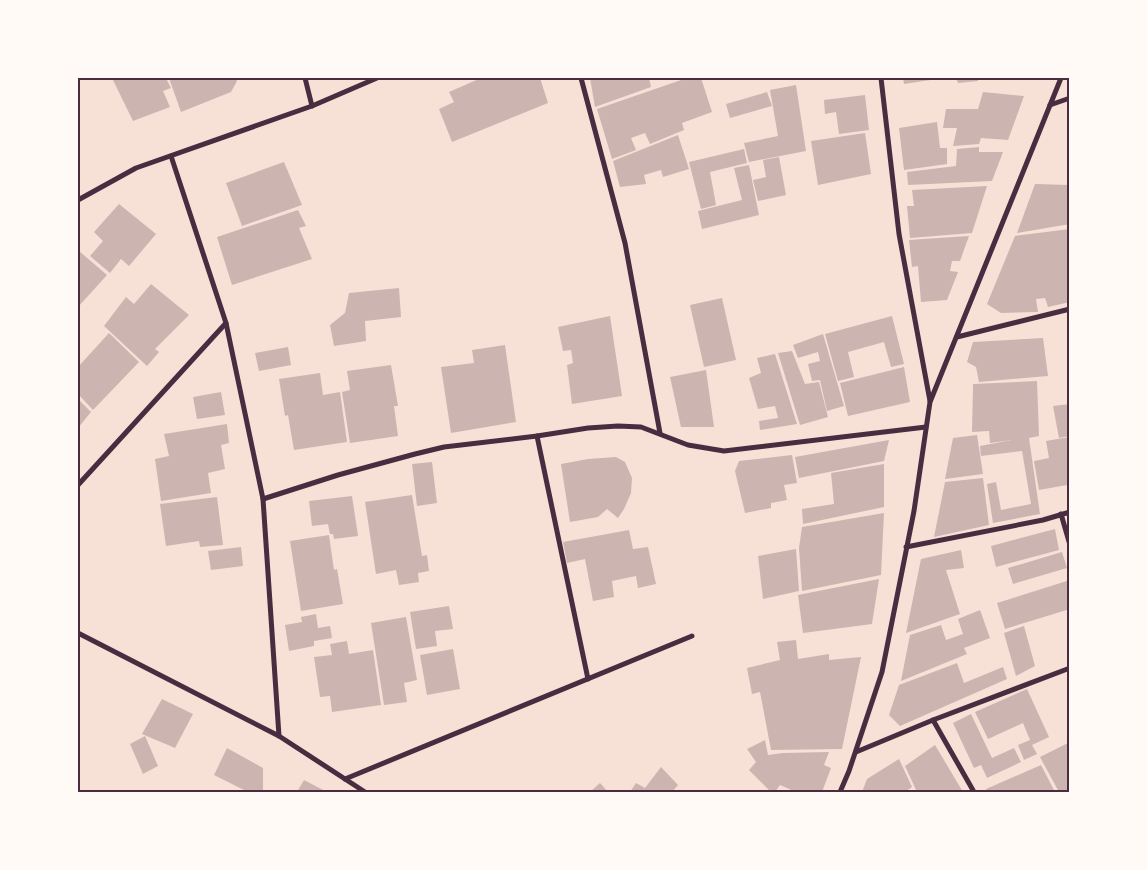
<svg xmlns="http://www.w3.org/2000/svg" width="1147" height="870" font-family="'Space Grotesk',sans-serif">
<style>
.building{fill:#ccb4b1}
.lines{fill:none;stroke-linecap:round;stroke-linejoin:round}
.minor{stroke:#4a2c40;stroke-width:5}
.neatline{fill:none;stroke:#4a2c40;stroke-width:2}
</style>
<rect width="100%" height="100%" fill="#f7e1d7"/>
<!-- building -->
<g class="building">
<path d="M112 78H166L171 88 163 91 170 107 133 121Z"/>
<path d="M169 78H236L237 81 231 92 181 112Z"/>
<path d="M481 78H540L548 103 452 142 439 109 454 102 449 92Z"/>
<path d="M590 78H649L651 87 595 107Z"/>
<path d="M687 78H701L712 112 682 123 684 130 650 144 645 133 631 138 636 150 612 159 597 109Z"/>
<path d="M903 78H937V79L904 84Z"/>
<path d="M956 78H978V81L958 83Z"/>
<path d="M796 85 806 151 749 162 744 143 778 136 770 90Z"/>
<path d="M767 92 772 106 730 118 726 104Z"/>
<path d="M983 92 1024 96 1008 140 981 138 979 144 953 146 957 128H943L946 109H978Z"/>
<path d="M865 95 869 130 839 134 836 112 825 114 824 100Z"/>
<path d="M937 122 940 148H947V164L904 170 899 128Z"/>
<path d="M865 133 871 174 818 185 811 141Z"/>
<path d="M678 135 689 169 663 177 661 170 644 175 646 184 620 187 613 161Z"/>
<path d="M979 147V152H1003L992 181 908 185 907 172 956 166 957 149Z"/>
<path d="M744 149 747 163 710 172 716 205 701 209 689 162Z"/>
<path d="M779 157 786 195 758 201 753 180 766 177 763 160Z"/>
<path d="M284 162 302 205 242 226 226 183Z"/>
<path d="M749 165 759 215 702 229 698 211 742 200 734 168Z"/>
<path d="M1035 184 1069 185 1070 224 1017 233Z"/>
<path d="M987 186 972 233 910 238 907 206H914L912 190Z"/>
<path d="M119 204 156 234 129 266 121 259 110 273 90 256 103 241 94 232Z"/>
<path d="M298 210 306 226 299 228 312 259 232 285 217 237Z"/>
<path d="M1070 229V302L1048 307 1045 298 1036 299 1038 312 1001 313 987 304 1015 236Z"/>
<path d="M969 236 960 261H952L950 271 958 272 947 300 921 302 918 266 912 267 909 240Z"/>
<path d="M79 251 107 275 78 307V253Z"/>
<path d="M151 284 189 315 155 349 159 352 147 366 104 326 126 297 134 304Z"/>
<path d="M399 288 401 317 365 321 366 341 334 346 330 325 345 313 349 293Z"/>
<path d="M722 298 736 360 704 367 690 305Z"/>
<path d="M610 316 622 396 572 404 567 365 573 363 571 350 563 351 558 327Z"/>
<path d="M892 316 904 364 891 367 884 342 848 352 854 377 838 381 825 334Z"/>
<path d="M109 333 139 362 93 410 78 394V367Z"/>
<path d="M823 334 844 406 827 411 820 380 812 381 808 364 820 361 818 352 798 358 793 345Z"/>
<path d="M1043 338 1048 376 979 382 976 367 967 362 973 342Z"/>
<path d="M505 345 516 422 451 433 441 367 474 363 472 350Z"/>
<path d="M288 347 291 365 259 371 255 353Z"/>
<path d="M792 351 805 384 819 382 828 417 800 425 778 353Z"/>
<path d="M775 354 797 424 760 430 759 421 778 418 775 406 758 409 749 378 761 373 757 358Z"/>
<path d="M391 365 398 406H394L398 436 350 443 342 392 350 390 347 371Z"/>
<path d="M904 367 910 402 848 416 840 383Z"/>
<path d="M706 370 714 427H681L670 377Z"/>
<path d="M320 373 323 395 340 392 347 442 294 450 288 415 285 416 279 379Z"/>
<path d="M1037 381 1039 436 1029 438 1040 514 993 523 987 484 996 482 1001 510 1031 504 1022 451 981 456 980 446 1012 440 990 443 989 431 972 432 973 384Z"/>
<path d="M221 392 225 415 197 419 193 397Z"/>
<path d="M78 399 91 412 78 428Z"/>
<path d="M1070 404V436L1059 438 1053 406Z"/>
<path d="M227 424 229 443 221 445 225 469 208 473 211 493 161 501 155 459 169 456 164 434Z"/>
<path d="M977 435 983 474 945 479 953 438Z"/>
<path d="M1069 437 1070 494H1069L1067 485 1039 490 1034 461 1049 458 1046 441Z"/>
<path d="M889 440 884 461 799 478 795 457Z"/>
<path d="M792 455 797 483 784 485 787 500 771 503V508L745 513 735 471 739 461Z"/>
<path d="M616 457 625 462 632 478 631 493 624 509 618 518 607 509 598 517 570 522 561 464 588 459Z"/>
<path d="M432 462 437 503 417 506 412 464Z"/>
<path d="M884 464V507L803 524 802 509 834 504 831 473Z"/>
<path d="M983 478 989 525 934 537 945 482Z"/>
<path d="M412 495 422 556 427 555 429 571 418 573 419 582 399 585 396 570 376 574 365 502Z"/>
<path d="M352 496 358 536 334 539 333 534H330L328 524 312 526 309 501Z"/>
<path d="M217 497 223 545 200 547 199 541 166 546 160 504Z"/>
<path d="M884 513 881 575 802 591 799 548 802 527Z"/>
<path d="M1055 529 1059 550 996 567 991 546Z"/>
<path d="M629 530 633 549 648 547 656 584 638 588 636 576 612 581 614 597 593 601 585 559 567 563 563 542Z"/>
<path d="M329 535 334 570 337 569 343 604 301 611 290 541Z"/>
<path d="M241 547 243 566 211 570 208 551Z"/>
<path d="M796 549 799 591 763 599 758 556Z"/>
<path d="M961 550 964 568 946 570 960 614 906 633 921 559Z"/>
<path d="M1062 552 1067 568 1013 584 1008 568Z"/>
<path d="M879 579 872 624 803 633 798 595Z"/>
<path d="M1070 580V609L1005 629 997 603Z"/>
<path d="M449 606 453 629 435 631 437 646 416 649 410 612Z"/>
<path d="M980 610 990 638 964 648 967 654 901 681 910 635 941 625 946 640 963 634 958 619Z"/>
<path d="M316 614 318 628 330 626 332 638 314 641V646L289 651 285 625 302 622 301 617Z"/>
<path d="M406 617 417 680 404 683 407 702 384 705 371 623Z"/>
<path d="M1024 626 1035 666 1016 676 1004 633Z"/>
<path d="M796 640 798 659 829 654V660L861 657 842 749 771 750 760 692 752 694 747 668 780 660 777 642Z"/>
<path d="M347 641 349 654 373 650 381 705 332 712 330 696 320 697 314 657 332 655 330 644Z"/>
<path d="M453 649 460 689 427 695 420 655Z"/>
<path d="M957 663 964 683 1003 667 1007 679 900 726 889 715 899 685Z"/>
<path d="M1027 689 1049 737 1032 745 1037 754 1024 760 1018 745 1030 740 1023 723 988 739 975 712Z"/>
<path d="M162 699 193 714 175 748 142 734Z"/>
<path d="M971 714 992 758 1014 748 1021 762 987 778 981 765 974 768 953 723Z"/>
<path d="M145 736 158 766 143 774 130 744Z"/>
<path d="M765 740 768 755 783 753 829 752 824 765 831 768 822 792H796L780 785 775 792H771L749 770 756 762 747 749Z"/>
<path d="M1070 742V792H1059L1040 757Z"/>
<path d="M935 745 963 792H917L905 766Z"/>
<path d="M227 748 263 768V792H248L214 775Z"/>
<path d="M899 759 912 787 905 792H862L867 779Z"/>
<path d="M1041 765 1055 792H988L986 789Z"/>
<path d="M661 767 678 785 672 792H630L636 783 645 788Z"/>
<path d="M304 780 327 792H297Z"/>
<path d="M600 783 608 792H590Z"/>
</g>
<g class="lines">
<!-- minor -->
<g class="minor">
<path d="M305 78 312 106"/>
<path d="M581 78 625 243 660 433"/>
<path d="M881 78 899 234 930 401"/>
<path d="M1050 105 1070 98"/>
<path d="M171 156 226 323 263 499 279 736"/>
<path d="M78 200 136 168 312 106 377 78"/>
<path d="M957 337 1070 309"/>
<path d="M537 436 588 679"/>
<path d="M78 485 226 323"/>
<path d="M263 499 338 475 415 454 444 447 537 436 588 428 618 426 641 427 688 445 724 451 926 427"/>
<path d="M1061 514 1070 545"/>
<path d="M906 547 1043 520 1070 512"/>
<path d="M78 633 279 736 365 792"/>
<path d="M933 720 974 792"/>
<path d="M856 752 933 720 1070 668"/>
<path d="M345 779 692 636"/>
<path d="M840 792 849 771 882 672 914 511 930 402 1061 78"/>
</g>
</g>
<!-- border -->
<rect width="1147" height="870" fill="none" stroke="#fffaf5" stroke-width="158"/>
<rect x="79" y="79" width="989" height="712" class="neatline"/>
</svg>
